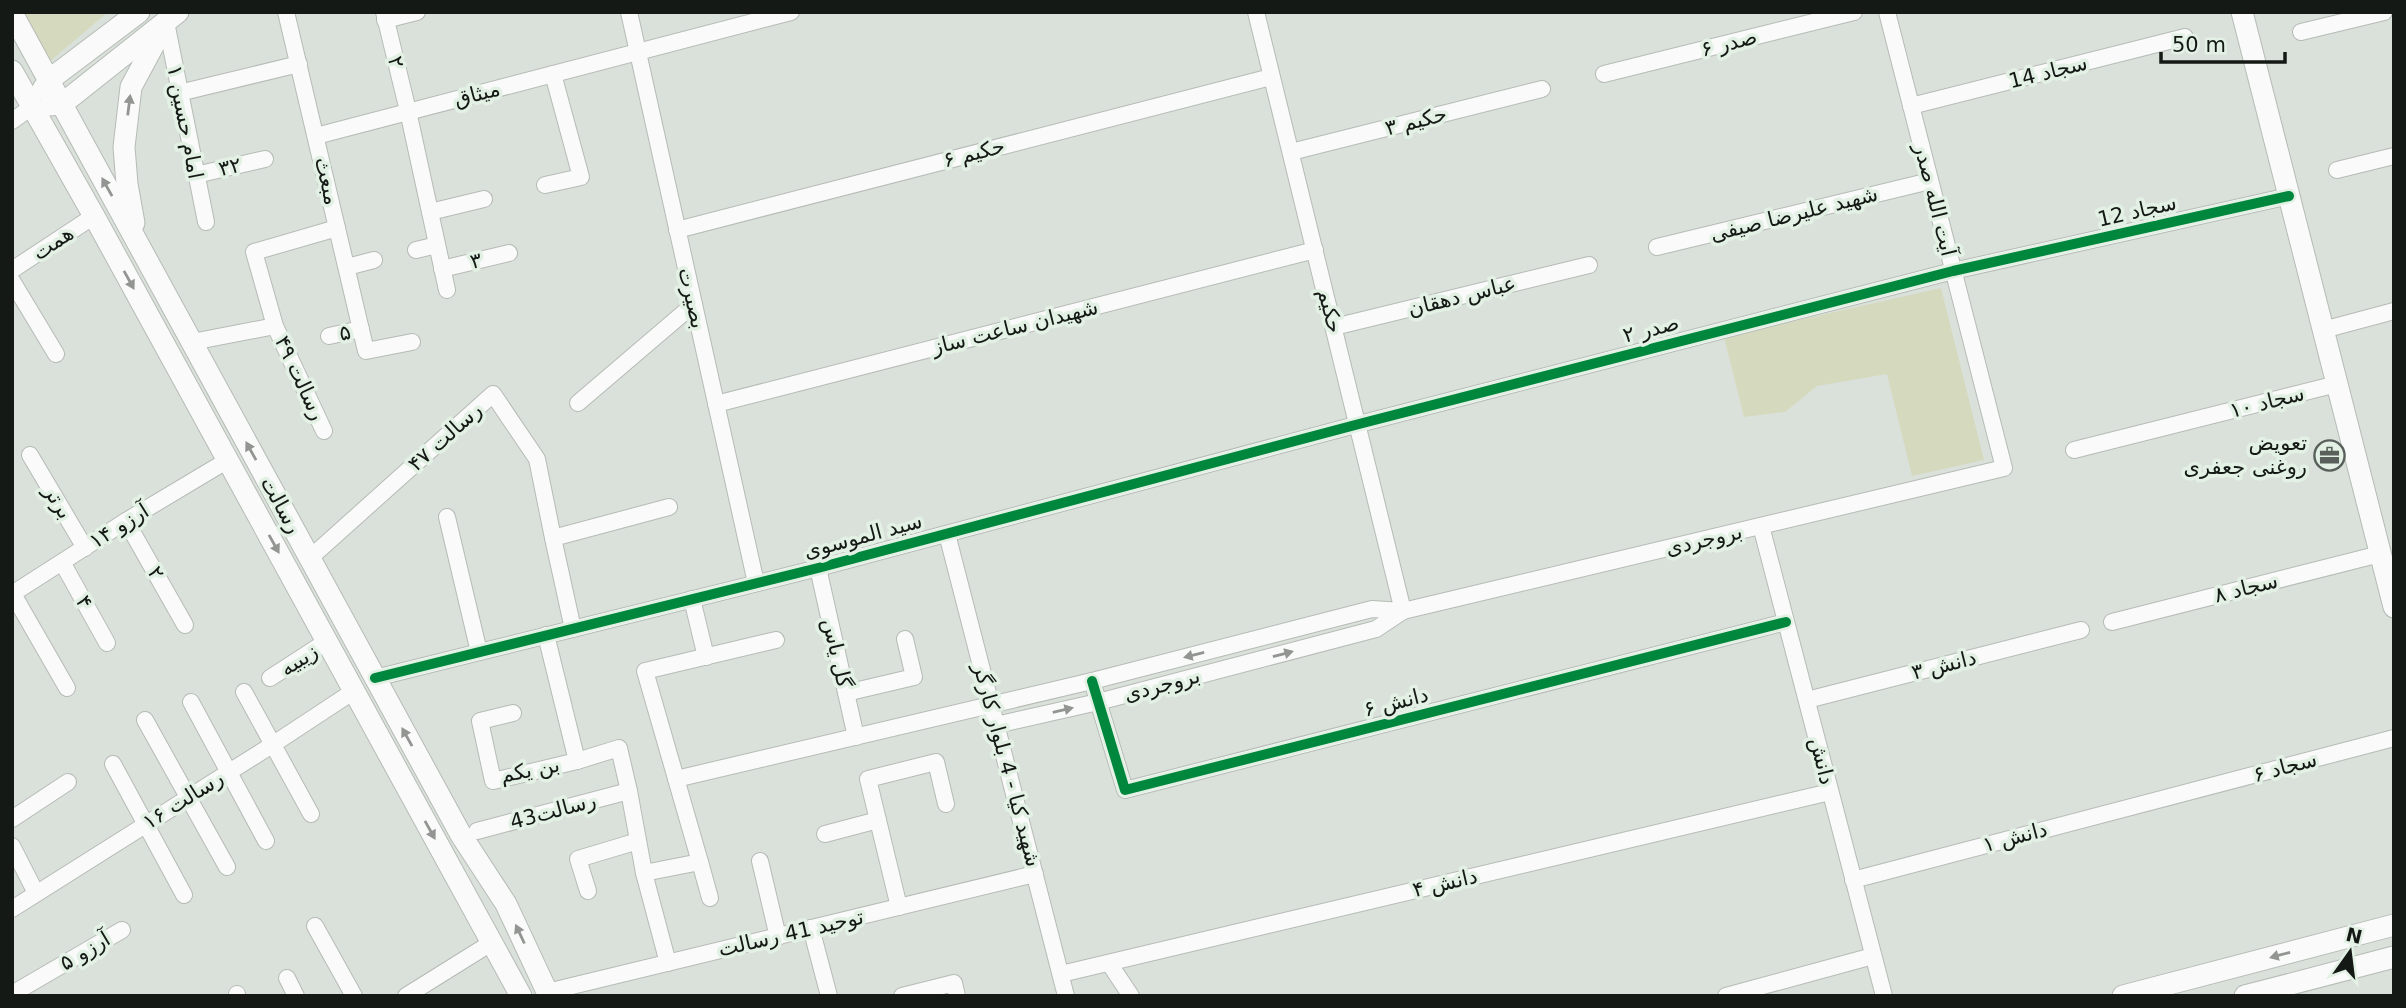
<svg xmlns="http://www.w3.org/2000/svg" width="2406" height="1008" font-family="'DejaVu Sans','Noto Naskh Arabic',sans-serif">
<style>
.green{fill:#d5dabe}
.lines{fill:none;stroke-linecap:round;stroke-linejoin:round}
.street-casing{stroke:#b6bbb6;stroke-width:18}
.secondary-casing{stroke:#b6bbb6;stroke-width:23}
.street{stroke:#f9faf9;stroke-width:16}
.secondary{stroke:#f9faf9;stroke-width:21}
.cycleway-casing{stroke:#e3f1e5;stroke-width:15}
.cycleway{stroke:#00873e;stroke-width:10}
.oneway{fill:#929592}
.labels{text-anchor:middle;stroke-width:7;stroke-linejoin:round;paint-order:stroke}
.street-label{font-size:21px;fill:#141915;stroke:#e3f1e5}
.poi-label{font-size:21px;fill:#141915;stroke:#e3f1e5;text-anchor:end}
</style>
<rect width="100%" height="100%" fill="#dae0da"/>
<!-- green -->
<g class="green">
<path d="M21 12H108L48 63Z"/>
<path d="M1941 288 1984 460 1912 476 1887 374 1817 386 1785 412 1744 417 1724 337Z"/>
</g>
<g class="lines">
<defs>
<g id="street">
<path d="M286 12 366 351 412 342"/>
<path d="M384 12 408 111 447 290"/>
<path d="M629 12 756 583"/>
<path d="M1256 12 1403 611"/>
<path d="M385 20 417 12"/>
<path d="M166 22 206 222"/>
<path d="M2301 32 2384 12"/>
<path d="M1604 74 1854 12"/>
<path d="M179 93 299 64"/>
<path d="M1911 106 2185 37"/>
<path d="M12 121 33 106"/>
<path d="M316 136 791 12"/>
<path d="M1291 152 1542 89"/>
<path d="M2337 170 2394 156"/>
<path d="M196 175 265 159"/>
<path d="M545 185 581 177 553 74"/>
<path d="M430 212 484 199"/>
<path d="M677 230 1271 77"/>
<path d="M1657 247 1930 181"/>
<path d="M416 250 437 245"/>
<path d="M347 267 374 260"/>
<path d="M442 269 509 253"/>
<path d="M12 270 94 216"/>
<path d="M12 281 56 354"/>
<path d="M1334 327 1589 265"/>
<path d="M2323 330 2394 311"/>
<path d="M329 336 361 329"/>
<path d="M192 342 275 326"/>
<path d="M578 403 694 304"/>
<path d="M716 404 1315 250"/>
<path d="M324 431 275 326 254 252 337 228"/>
<path d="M2074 450 2337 384"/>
<path d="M30 455 85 548"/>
<path d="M447 517 479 652"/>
<path d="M126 521 185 625"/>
<path d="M1761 526 1884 996"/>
<path d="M947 534 1066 996"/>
<path d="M310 558 493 394 537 459 553 538"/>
<path d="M62 562 107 643"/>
<path d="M818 568 856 737"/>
<path d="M12 594 126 521 228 460"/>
<path d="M13 594 67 688"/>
<path d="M692 599 706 657"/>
<path d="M2112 622 2380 554"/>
<path d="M573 629 553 538 669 507"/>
<path d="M546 635 577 761 619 748 629 791 644 873 668 963"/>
<path d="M270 678 327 641"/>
<path d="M375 678 818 568 1359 424 1953 271 2289 196"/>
<path d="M1092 681 1125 790 1786 622"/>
<path d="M244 692 311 814"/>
<path d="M846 693 914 677 905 639"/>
<path d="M1807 700 2081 630"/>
<path d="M191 702 266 841"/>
<path d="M513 713 480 721 493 781 577 761"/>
<path d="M145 720 227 867"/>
<path d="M996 725 1098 702 1376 629 1403 611"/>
<path d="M113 764 184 895"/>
<path d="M676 779 1092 681 1372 609 1403 611 2004 468 1887 12"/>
<path d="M12 819 68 782"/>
<path d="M477 831 629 791"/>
<path d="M825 834 878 820"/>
<path d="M12 846 36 893"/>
<path d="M760 861 778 937"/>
<path d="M700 862 710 898"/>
<path d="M644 873 700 862 645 671 776 640"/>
<path d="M1853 880 2394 738"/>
<path d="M588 891 578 859 638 841"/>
<path d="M899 907 868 779 936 762 946 804"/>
<path d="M12 909 272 745 354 691"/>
<path d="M315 926 354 996"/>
<path d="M811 928 829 996"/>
<path d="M1109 963 1131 996"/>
<path d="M1061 974 1830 792"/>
<path d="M287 978 296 996"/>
<path d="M547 992 1035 874"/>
<path d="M12 994 122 930"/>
<path d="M237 994V996"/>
<path d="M406 996 491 943"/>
<path d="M902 996 954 983 957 996"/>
<path d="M1726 996 1873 956"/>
</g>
<g id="secondary">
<path d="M2242 12 2394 607"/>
<path d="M12 13 461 835 506 904 549 996"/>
<path d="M12 71 94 216 521 996"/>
<path d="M43 89 49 80 139 12"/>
<path d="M49 105 62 104 178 12"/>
<path d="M134 223 127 184 124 147 131 87 166 22"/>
<path d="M2123 996 2394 925"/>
<path d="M2245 996 2394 957"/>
</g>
</defs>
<!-- street casing -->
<use href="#street" class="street-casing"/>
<!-- secondary casing -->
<use href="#secondary" class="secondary-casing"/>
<!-- street -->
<use href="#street" class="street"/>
<!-- secondary -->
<use href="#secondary" class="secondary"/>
<defs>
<g id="cycleway">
<path d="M375 678 818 568 1359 424 1953 271 2289 196"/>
<path d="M1092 681 1125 790 1786 622"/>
</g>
</defs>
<!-- cycleway casing -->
<use href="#cycleway" class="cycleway-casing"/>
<!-- cycleway -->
<use href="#cycleway" class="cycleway"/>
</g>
<!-- one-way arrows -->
<defs><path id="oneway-solid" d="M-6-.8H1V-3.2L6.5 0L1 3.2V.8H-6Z" transform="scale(1.75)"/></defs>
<g class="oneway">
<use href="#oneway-solid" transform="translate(129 105) rotate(-83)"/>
<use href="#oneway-solid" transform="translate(107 187) rotate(-119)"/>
<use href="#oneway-solid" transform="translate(129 280) rotate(61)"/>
<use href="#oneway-solid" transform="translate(251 451) rotate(-119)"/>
<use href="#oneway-solid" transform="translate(274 544) rotate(61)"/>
<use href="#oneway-solid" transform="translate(1283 654) rotate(-15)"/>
<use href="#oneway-solid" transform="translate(1194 655) rotate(166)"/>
<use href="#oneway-solid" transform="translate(1063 710) rotate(-13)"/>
<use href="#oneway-solid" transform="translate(407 737) rotate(-119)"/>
<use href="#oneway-solid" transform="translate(430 830) rotate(61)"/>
<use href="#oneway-solid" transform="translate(520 934) rotate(-115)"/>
<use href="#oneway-solid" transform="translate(2280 955) rotate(165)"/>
</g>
<!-- icons -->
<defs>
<symbol id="office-ring" viewBox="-11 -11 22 22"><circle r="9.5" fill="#e3f1e5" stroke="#595f5a" stroke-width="1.5"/><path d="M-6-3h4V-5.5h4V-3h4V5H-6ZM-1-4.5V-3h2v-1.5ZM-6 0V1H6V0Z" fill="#595f5a"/></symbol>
</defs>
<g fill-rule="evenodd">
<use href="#office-ring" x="2312" y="438" width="35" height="35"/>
</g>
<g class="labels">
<!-- street labels -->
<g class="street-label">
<text transform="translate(1729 43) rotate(-14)" y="7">صدر ۶</text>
<text transform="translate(396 62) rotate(76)" y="7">۲</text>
<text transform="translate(2048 72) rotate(-14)" y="7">سجاد 14</text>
<text transform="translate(477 94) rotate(-15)" y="7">میثاق</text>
<text transform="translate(1416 121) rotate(-14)" y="7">حکیم ۳</text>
<text transform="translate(185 122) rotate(79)" y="7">امام حسین ۱</text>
<text transform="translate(974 153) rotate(-14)" y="7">حکیم ۶</text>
<text transform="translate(230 167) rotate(-13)" y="7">۳۲</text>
<text transform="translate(327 181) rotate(77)" y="7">مبعث</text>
<text transform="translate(1935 200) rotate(76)" y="7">آیت الله صدر</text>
<text transform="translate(2137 211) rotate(-13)" y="7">سجاد 12</text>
<text transform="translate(1794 214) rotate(-14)" y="7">شهید علیرضا صیفی</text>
<text transform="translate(53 243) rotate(-34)" y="7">همت</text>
<text transform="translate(476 261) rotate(-13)" y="7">۳</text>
<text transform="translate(1462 296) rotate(-14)" y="7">عباس دهقان</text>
<text transform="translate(692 298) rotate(77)" y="7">بصیرت</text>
<text transform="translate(1330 311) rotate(76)" y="7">حکیم</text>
<text transform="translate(1015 327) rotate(-14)" y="7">شهیدان ساعت ساز</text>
<text transform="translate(1651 329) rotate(-14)" y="7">صدر ۲</text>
<text transform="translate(345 333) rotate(-13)" y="7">۵</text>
<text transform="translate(300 378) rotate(65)" y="7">رسالت ۴۹</text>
<text transform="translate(2267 402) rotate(-14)" y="7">سجاد ۱۰</text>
<text transform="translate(445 437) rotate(-42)" y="7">رسالت ۴۷</text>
<text transform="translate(58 502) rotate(59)" y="7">برتر</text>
<text transform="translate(281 505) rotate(61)" y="7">رسالت</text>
<text transform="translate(119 526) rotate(-32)" y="7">۱۴ آرزو</text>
<text transform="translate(863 536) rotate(-15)" y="7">سید الموسوی</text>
<text transform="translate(1704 540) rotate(-13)" y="7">بروجردی</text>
<text transform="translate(156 573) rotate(60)" y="7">۲</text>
<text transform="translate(2246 588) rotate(-14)" y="7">سجاد ۸</text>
<text transform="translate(84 602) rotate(61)" y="7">۴</text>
<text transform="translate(837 653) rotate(77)" y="7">گل یاس</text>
<text transform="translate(299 660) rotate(-33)" y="7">زیبیه</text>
<text transform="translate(1944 665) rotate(-14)" y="7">دانش ۳</text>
<text transform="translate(1162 685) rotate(-15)" y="7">بروجردی</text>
<text transform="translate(1396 702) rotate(-14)" y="7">دانش ۶</text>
<text transform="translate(1822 761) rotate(76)" y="7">دانش</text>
<text transform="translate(1007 765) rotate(75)" y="7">شهید کیا - 4 بلوار کارگر</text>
<text transform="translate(2285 767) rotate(-15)" y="7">سجاد ۶</text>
<text transform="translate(530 770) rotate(-11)" y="7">بن یکم</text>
<text transform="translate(183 800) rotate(-32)" y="7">رسالت ۱۶</text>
<text transform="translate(553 811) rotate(-15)" y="7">رسالت43</text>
<text transform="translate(2015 837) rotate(-15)" y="7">دانش ۱</text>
<text transform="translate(1445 883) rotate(-13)" y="7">دانش ۴</text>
<text transform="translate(791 933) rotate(-13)" y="7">توحید 41 رسالت</text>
<text transform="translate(85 951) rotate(-31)" y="7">آرزو ۵</text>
</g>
<!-- poi labels -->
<g class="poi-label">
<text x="2307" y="450">تعویض<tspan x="2307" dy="24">روغنی جعفری</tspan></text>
</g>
</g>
<!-- border -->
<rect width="2406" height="1008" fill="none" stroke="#141915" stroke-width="28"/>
<!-- north arrow -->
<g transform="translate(2350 952) rotate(14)" stroke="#e3f1e5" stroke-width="5" paint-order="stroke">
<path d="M0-5L12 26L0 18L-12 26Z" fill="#141915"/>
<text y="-10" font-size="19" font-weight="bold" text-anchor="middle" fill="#141915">N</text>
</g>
<!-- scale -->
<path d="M2161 52v10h124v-10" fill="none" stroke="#141915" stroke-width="3.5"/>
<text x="2172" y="52" font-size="21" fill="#141915" stroke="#e3f1e5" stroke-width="5" paint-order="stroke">50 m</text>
</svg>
